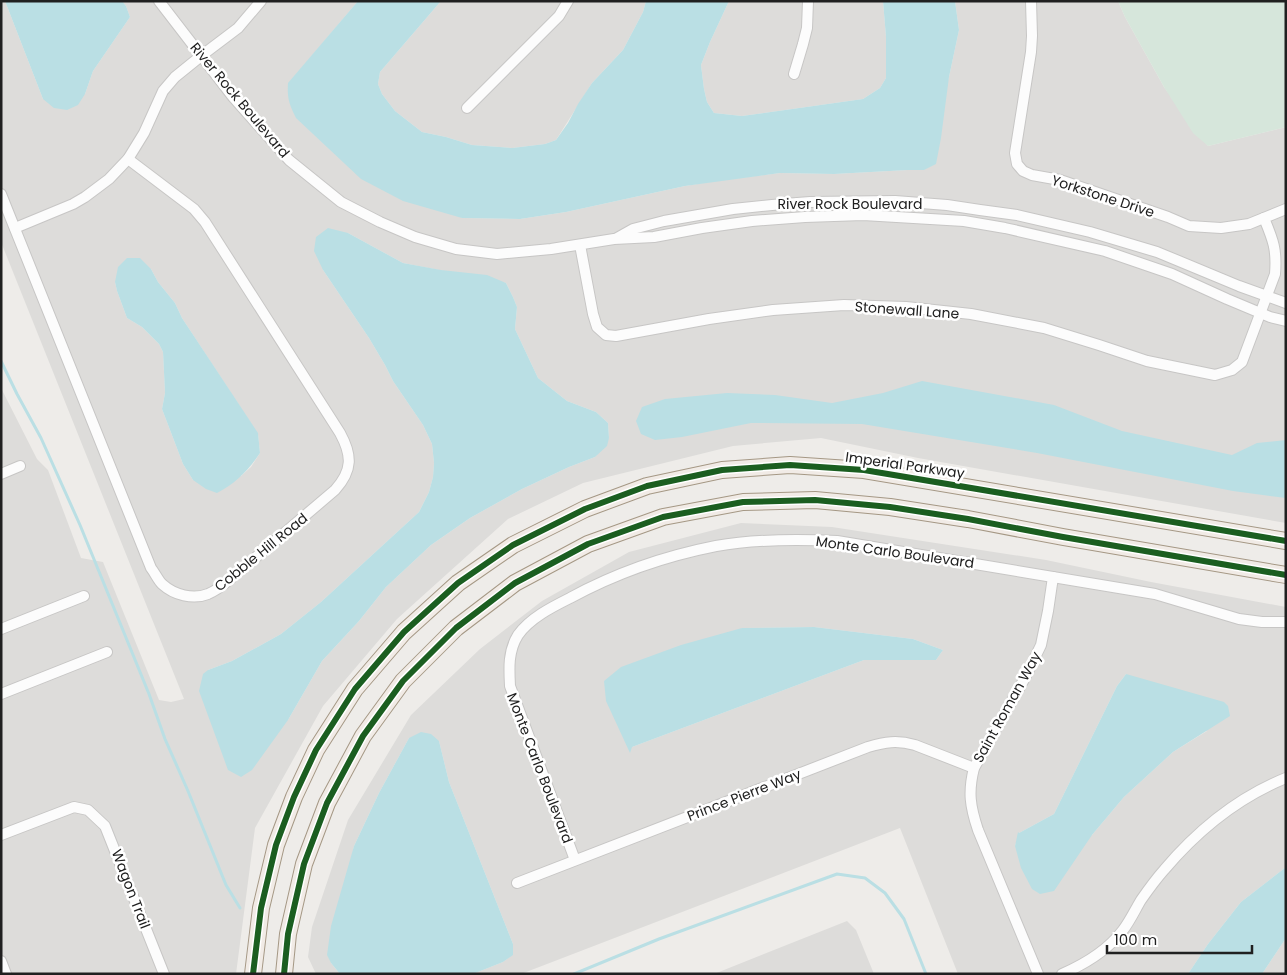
<svg xmlns="http://www.w3.org/2000/svg" width="1287" height="975" font-family="Poppins,sans-serif">
<style>
.residential{fill:#dddcda;fill-rule:evenodd}
.wetland{fill:#d6e6db}
.water{fill:#badfe4}
.lines{fill:none;stroke-linecap:round;stroke-linejoin:round}
.stream{stroke:#badfe4;stroke-width:3}
.street-casing{stroke:#c7c6c5;stroke-width:12}
.primary-casing{stroke:#a59885;stroke-width:18}
.street{stroke:#fcfcfc;stroke-width:10}
.primary{stroke:#f1ebe6;stroke-width:16}
.cycleway-casing{stroke:#fff;stroke-width:9}
.cycleway{stroke:#1b5e20;stroke-width:6}
.labels{text-anchor:middle;stroke-width:5;stroke-linejoin:round;paint-order:stroke}
.street-label{font-size:14px;fill:#202020;stroke:#fff}
</style>
<rect width="100%" height="100%" fill="#eeece9"/>
<!-- residential -->
<g class="residential">
<path d="M1 1H5L43 99 85 94 93 71 130 17 126 6 122 1H358L289 83 462 218 520 219 566 212 685 186 722 180 780 173 834 174 908 170H924L949 77 959 30 955 1H1118L1125 17 1164 87 1208 146 1286 127V523L918 458 821 438 733 446 583 483 508 519 397 619 323 706 255 828 236 974H1V388L37 459 48 470 81 558 103 562 159 700 171 702 184 699 1 242ZM348 233 403 263 506 283 513 297 517 307 515 329 522 344 538 378 567 401 596 412 608 423 609 438 595 457 569 467 522 489 470 518 431 545 386 587 359 621 322 661 288 720 208 670 232 661 281 634 321 602 419 512 429 492 433 477 434 463 432 444 423 425 393 381 385 365 369 338 323 270ZM151 269 158 282 175 303 182 318 258 434 260 453 251 467 241 476 193 480 183 464 162 409 165 393 163 352 159 344 142 327 127 318 117 291 115 282Z"/>
<path d="M441 1H646L643 12 623 50 592 83 556 140 545 144 512 148 472 145 446 137 422 132 395 111 382 94 378 84 380 72Z"/>
<path d="M729 1H883L886 37V78L880 88 863 99 742 116 714 113 707 102 704 89 701 65 710 42Z"/>
<path d="M741 523 832 527 1046 560 1151 582 1286 607V867L1241 902 1208 944 1188 974H958L900 828 521 974H473L503 962 512 955 513 944 449 782 439 741 409 738 379 793 354 846 331 963 340 974H316L308 957 312 927 348 820 411 715 480 649 542 601 629 552ZM814 627 913 639 943 650 936 660H864L632 747 742 628ZM1126 674 1207 731 1173 752 1124 797 1092 835 1015 846 1019 833 1054 814 1117 686Z"/>
<path d="M847 921 856 930 874 974H714Z"/>
<path d="M1286 938V974H1262Z"/>
</g>
<!-- wetland -->
<path class="wetland" d="M1118 1H1286V127L1208 146 1193 133 1164 87 1125 17Z"/>
<!-- water -->
<g class="water">
<path d="M5 1H122L126 6 130 17 93 71 85 94 78 105 67 110 54 108 43 99Z"/>
<path d="M358 1H441L380 72 378 84 382 94 395 111 422 132 446 137 472 145 512 148 545 144 556 140 568 123 578 104 592 83 623 50 643 12 646 1H729L710 42 701 65 704 89 707 102 714 113 742 116 863 99 880 88 886 78V37L883 1H955L959 30 949 77 941 138 936 164 924 170H908L834 174 780 173 685 186 566 212 520 219 462 218 403 201 361 179 296 118C289 104 287 98 288 83Z"/>
<path d="M328 228 348 233 403 263 441 270 487 275 506 283 513 297 517 307 515 329 522 344 538 378 567 401 596 412 608 423 609 438 607 446 595 457 569 467 522 489 470 518 431 545 386 587 359 621 322 661 288 720 252 770 241 777 228 770 199 691 203 674 208 670 232 661 281 634 321 602 419 512 429 492 433 477 434 463 432 444 423 425 393 381 385 365 369 338 323 270 314 251 316 237Z"/>
<path d="M127 258H140L151 269 158 282 175 303 182 318 258 433 260 453C249 470 235 484 217 493L206 489 193 480 183 464 162 409 165 393 163 352 159 344 142 327 127 318 117 291 115 282 118 267Z"/>
<path d="M922 381 1054 405 1122 431 1232 455 1257 443 1286 440V498L1233 491 1037 453 862 424 751 423 682 437 655 440 641 434 636 421 642 407 665 399 727 393 775 395 832 403 883 393Z"/>
<path d="M814 627 913 639 943 650 936 660H864L632 747 630 753 606 701 604 681 621 667 681 645 742 628Z"/>
<path d="M1126 674 1224 702 1228 706 1230 716 1173 752 1124 797 1092 835 1054 891 1040 894 1032 889 1021 868 1015 846 1018 832 1019 833 1054 814 1117 686Z"/>
<path d="M421 732 431 734 439 741 449 782 513 944V955L503 962 473 974H340L331 963 327 955 331 926 354 846 379 793 409 738Z"/>
<path d="M1286 867V938L1262 974H1188L1208 944 1241 902Z"/>
</g>
<g class="lines">
<!-- stream -->
<g class="stream">
<path d="M1 361 17 394 41 438 80 525 149 694 165 739 188 791 226 885 240 908"/>
<path d="M574 974 659 939 837 874 865 878 885 893 904 919 926 974"/>
</g>
<defs>
<g id="street">
<path d="M159 1 233 97 289 160 341 202 380 222 415 237 456 249 497 254 551 249 614 239 654 237 702 228 752 221 805 217 863 215 964 221 1005 228 1105 251 1172 274 1227 299 1270 317 1286 321"/>
<path d="M1031 1 1032 36 1031 52 1015 153 1017 164 1023 171 1032 175 1060 180 1168 217 1189 226 1221 228 1249 224 1286 209"/>
<path d="M794 74 803 44 807 28 808 1"/>
<path d="M467 108 559 16 568 1"/>
<path d="M1 194 151 568C155 573 158 580 162 584 174 595 193 600 208 594 215 591 222 586 228 581L335 490C353 470 352 455 340 433L205 222 194 209 128 159"/>
<path d="M15 228 73 204 85 197 109 179 128 159 144 133 163 91 175 77 201 56 238 28 261 1"/>
<path d="M617 238 633 229 664 221 733 209 772 205 810 202 895 201 947 205 980 210 1017 215 1090 232 1157 252 1239 286 1286 303"/>
<path d="M580 245 593 314 597 327 606 335 616 336 709 319 773 310 844 305 906 307 971 314 1044 328 1099 345 1147 361 1215 375 1232 370 1242 362 1275 274C1277 249 1273 240 1264 218"/>
<path d="M1 474 20 466"/>
<path d="M1 629 84 596"/>
<path d="M1 694 107 652"/>
<path d="M1 835 74 807 88 810 105 826 164 974"/>
<path d="M575 860 510 686C509 668 508 651 518 635 530 618 552 607 570 598 616 573 665 556 716 546 756 539 797 539 837 541L1155 594 1239 619 1262 622H1286"/>
<path d="M517 883 868 747C885 742 897 740 915 745L974 768"/>
<path d="M1 961 6 974"/>
<path d="M1038 974 978 830C970 806 968 792 974 768L1026 676 1041 645 1048 611 1053 577"/>
<path d="M1062 974C1085 964 1108 950 1123 930 1130 921 1135 910 1141 900 1148 890 1156 879 1164 870 1197 831 1239 797 1286 778"/>
</g>
<g id="primary">
<path d="M253 974 261 908 276 845 294 797 316 750 355 689 404 632 458 583 513 545 585 509 647 486 722 470 790 465 864 470 1286 541"/>
<path d="M284 974 288 934 304 864 327 803 363 736 403 681 456 628 515 583 588 544 663 517 743 502 815 500 890 507 968 519 1063 537 1286 575"/>
</g>
</defs>
<!-- street casing -->
<use href="#street" class="street-casing"/>
<!-- primary casing -->
<use href="#primary" class="primary-casing"/>
<!-- street -->
<use href="#street" class="street"/>
<!-- primary -->
<use href="#primary" class="primary"/>
<defs>
<g id="cycleway">
<path d="M253 974 261 908 276 845 294 797 316 750 355 689 404 632 458 583 513 545 585 509 647 486 722 470 790 465 864 470 1286 541"/>
<path d="M284 974 288 934 304 864 327 803 363 736 403 681 456 628 515 583 588 544 663 517 743 502 815 500 890 507 968 519 1063 537 1286 575"/>
</g>
</defs>
<!-- cycleway casing -->
<use href="#cycleway" class="cycleway-casing"/>
<!-- cycleway -->
<use href="#cycleway" class="cycleway"/>
</g>
<g class="labels">
<!-- street labels -->
<g class="street-label">
<text transform="translate(240 100) rotate(50)" y="5">River Rock Boulevard</text>
<text transform="translate(1103 196) rotate(18)" y="5">Yorkstone Drive</text>
<text x="850" y="209">River Rock Boulevard</text>
<text transform="translate(907 310) rotate(4)" y="5">Stonewall Lane</text>
<text transform="translate(905 465) rotate(8)" y="5">Imperial Parkway</text>
<text transform="translate(261 552) rotate(-39)" y="5">Cobble Hill Road</text>
<text transform="translate(895 552) rotate(8)" y="5">Monte Carlo Boulevard</text>
<text transform="translate(1007 707) rotate(-61)" y="5">Saint Roman Way</text>
<text transform="translate(540 768) rotate(69)" y="5">Monte Carlo Boulevard</text>
<text transform="translate(744 795) rotate(-21)" y="5">Prince Pierre Way</text>
<text transform="translate(131 889) rotate(69)" y="5">Wagon Trail</text>
</g>
</g>
<!-- border -->
<rect width="1287" height="975" fill="none" stroke="#202020" stroke-width="5"/>
<!-- scale -->
<path d="M1107 945v8h145v-8" fill="none" stroke="#202020" stroke-width="2.5"/>
<text x="1114" y="945" font-size="15" fill="#202020" stroke="#ffffff" stroke-width="4" paint-order="stroke">100 m</text>
</svg>
